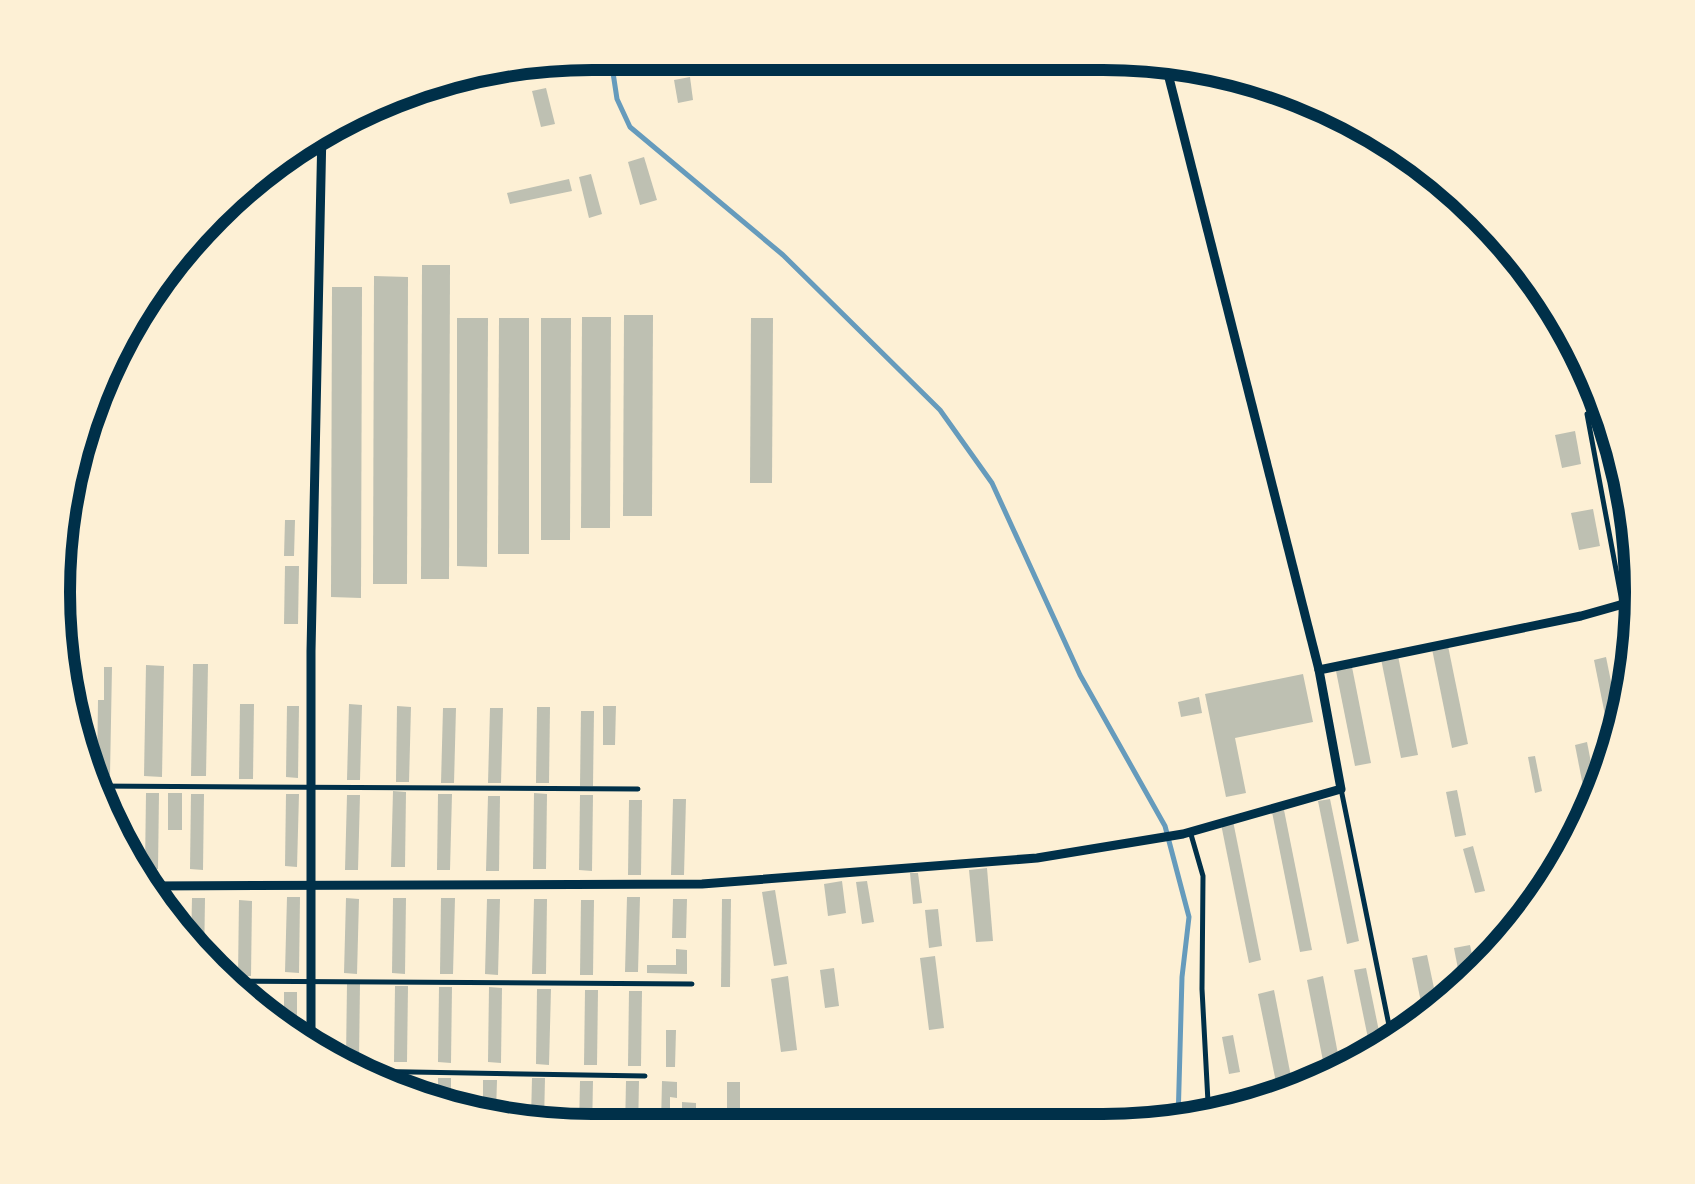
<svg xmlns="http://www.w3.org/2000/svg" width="1695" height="1184" font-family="Lato,sans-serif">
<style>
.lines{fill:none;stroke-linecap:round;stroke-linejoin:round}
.stream{stroke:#669bbc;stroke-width:5}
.building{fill:#bec0b2}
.service{stroke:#003049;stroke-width:5}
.minor{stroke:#003049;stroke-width:9}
.rim{fill:none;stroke:#003049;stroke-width:12}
</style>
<rect width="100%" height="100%" fill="#fdf0d5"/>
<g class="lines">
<!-- stream -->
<path class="stream" d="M610 53 617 99 630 127 783 255 940 410 992 483 1080 675 1165 826 1189 917 1182 977 1178 1122"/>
</g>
<!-- building -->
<g class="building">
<path d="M526 61 531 78 519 81 514 63Z"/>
<path d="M690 77 693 100 678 103 674 80Z"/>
<path d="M546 88 555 124 541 127 532 91Z"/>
<path d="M644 157 657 200 640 205 628 162Z"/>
<path d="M591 174 602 214 589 218 579 177Z"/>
<path d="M569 179 572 191 510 204 507 193Z"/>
<path d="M422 265H450L449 579H421Z"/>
<path d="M374 276 408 277 407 584H373Z"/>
<path d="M332 287H362L361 598 331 597Z"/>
<path d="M624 315H653L652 516H623Z"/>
<path d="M582 317H611L610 528H581Z"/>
<path d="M457 318H488L487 567 457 566Z"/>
<path d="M499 318H529V554H498Z"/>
<path d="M541 318H571L570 540H541Z"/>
<path d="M751 318H773L772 483H750Z"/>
<path d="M1575 431 1581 464 1562 468 1555 435Z"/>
<path d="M1593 509 1600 546 1579 550 1571 513Z"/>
<path d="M285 520H295L294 556H284Z"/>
<path d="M285 566H299L298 624H284Z"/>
<path d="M1447 641 1468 744 1452 748 1431 644Z"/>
<path d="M1397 651 1418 755 1401 758 1380 654Z"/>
<path d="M1606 657 1618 716 1606 720 1594 660Z"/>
<path d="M1351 662 1371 763 1355 766 1335 666Z"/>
<path d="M193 664H208L206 776H191Z"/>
<path d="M146 665 164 666 162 777 144 776Z"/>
<path d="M104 667H112L110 775H97L98 700H104Z"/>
<path d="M1303 674 1313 722 1235 738 1246 793 1226 797 1205 694Z"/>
<path d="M1199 697 1202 713 1181 717 1178 702Z"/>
<path d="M240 704H254L253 779H239Z"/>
<path d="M349 704 362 705 360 780H347Z"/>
<path d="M287 706H299L298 778 286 777Z"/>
<path d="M397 706 411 707 409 782H396Z"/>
<path d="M603 706H616L615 745H603Z"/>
<path d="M537 707H550L549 783H536Z"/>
<path d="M443 708H456L454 783H441Z"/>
<path d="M490 708H503L501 783H488Z"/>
<path d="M581 711H594L593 786H580Z"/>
<path d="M1587 742 1595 783 1583 786 1575 745Z"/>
<path d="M1535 756 1542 791 1535 793 1528 757Z"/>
<path d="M1457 790 1466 835 1455 837 1446 792Z"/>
<path d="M393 791 406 792 405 867H391Z"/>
<path d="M98 792H111V834L98 801Z"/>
<path d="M146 793H159L158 869 145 868Z"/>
<rect x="168" y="793" width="14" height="37"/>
<path d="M534 793 547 794 546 869H533Z"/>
<path d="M191 794H204L203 870 190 869Z"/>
<path d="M286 794H299L297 867 285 866Z"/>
<path d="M438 794H452L450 870H437Z"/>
<path d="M347 795H360L358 870H345Z"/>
<path d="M580 795H593L592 871 579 870Z"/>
<path d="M488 796H500L499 871H486Z"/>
<path d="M673 799H686L684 875H671Z"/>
<path d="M1330 799 1359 941 1347 944 1318 801Z"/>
<path d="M629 800H642L641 875H628Z"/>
<path d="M1582 807 1585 823 1577 834 1572 809Z"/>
<path d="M1284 810 1312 950 1300 952 1272 812Z"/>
<path d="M1233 821 1261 960 1249 963 1221 824Z"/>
<path d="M1473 846 1485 891 1475 893 1463 849Z"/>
<path d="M987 868 993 941 976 942 969 870Z"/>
<path d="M910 873H918L922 903 913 904Z"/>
<path d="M842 881 846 913 828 916 824 884Z"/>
<path d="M867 881 874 922 862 924 856 882Z"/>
<path d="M775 890 787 964 774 966 762 892Z"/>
<path d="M287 897H300L299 973 285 972Z"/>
<path d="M627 897H640L638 972H625Z"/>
<path d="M192 898H205L204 965 191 947Z"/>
<path d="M346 898 359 899 357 974 344 973Z"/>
<path d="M393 898H406L405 974 392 973Z"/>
<path d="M441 898H455L453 974H440Z"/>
<path d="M487 899H500L498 975 485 974Z"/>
<path d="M534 899H547L546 974H532Z"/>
<path d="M673 899H687L686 938H672Z"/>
<path d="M722 899H731L730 987H721Z"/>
<path d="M239 900 252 901 251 976H238Z"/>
<path d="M581 900H594L593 975H580Z"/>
<path d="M938 909 942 946 929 948 925 910Z"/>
<path d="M1470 945 1477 979 1462 990 1454 948Z"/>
<path d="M676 949 687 950V974L647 973V965H676Z"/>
<path d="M1427 955 1438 1007 1424 1017 1412 958Z"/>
<path d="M935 956 944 1028 929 1030 920 958Z"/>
<path d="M834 968 839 1006 825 1008 820 970Z"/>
<path d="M1366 968 1381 1041 1369 1043 1354 970Z"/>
<path d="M788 976 797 1050 781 1052 771 979Z"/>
<path d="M1323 976 1342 1075 1327 1081 1307 980Z"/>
<path d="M347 984H360L359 1059H346Z"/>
<path d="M395 986H408L407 1062H394Z"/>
<path d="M439 987H452L451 1063 438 1062Z"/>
<path d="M489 987 502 988 501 1063 488 1062Z"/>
<path d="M537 989H551L549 1065 536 1064Z"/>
<path d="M585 990H598L597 1065H584Z"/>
<path d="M1274 990 1294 1092 1279 1097 1258 994Z"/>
<path d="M629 991H642L641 1066H628Z"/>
<path d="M284 992H297V1031L284 1022Z"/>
<path d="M666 1030H676L675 1067H666Z"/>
<path d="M1233 1035 1240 1072 1229 1074 1222 1037Z"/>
<path d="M393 1077H406V1094L393 1092Z"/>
<path d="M438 1078H451V1103L438 1101Z"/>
<path d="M532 1078H545L544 1122 531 1119Z"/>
<path d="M483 1080H497L496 1112 483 1110Z"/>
<path d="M580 1081H593L592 1131 579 1129Z"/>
<path d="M626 1081H639L638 1131H625Z"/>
<path d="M662 1081 677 1082V1098L670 1097V1124H661Z"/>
<path d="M727 1082H740V1129L682 1126V1102L696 1103V1114L727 1115Z"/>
</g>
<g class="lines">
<!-- service -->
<g class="service">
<path d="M1606 410 1587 414 1631 650"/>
<path d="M93 786 638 789"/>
<path d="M1341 789 1392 1040"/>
<path d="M1190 831 1203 876 1202 989 1209 1121"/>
<path d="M222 981 692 984"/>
<path d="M356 1071 645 1076"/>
</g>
<!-- minor -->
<g class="minor">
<path d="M1165 62 1319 670"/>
<path d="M148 886 702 884 1037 858 1183 834 1341 789 1319 670 1581 616 1641 599"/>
<path d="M311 1041V651L322 130"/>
</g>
</g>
<!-- crop -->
<path d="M0 0H1695V1184H0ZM592 70H1103A522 522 0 0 1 1625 592V592A522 522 0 0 1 1103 1114H592A522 522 0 0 1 70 592V592A522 522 0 0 1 592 70Z" fill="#fdf0d5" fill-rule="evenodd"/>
<path class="rim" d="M592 70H1103A522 522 0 0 1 1625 592V592A522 522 0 0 1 1103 1114H592A522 522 0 0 1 70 592V592A522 522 0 0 1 592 70Z"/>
</svg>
